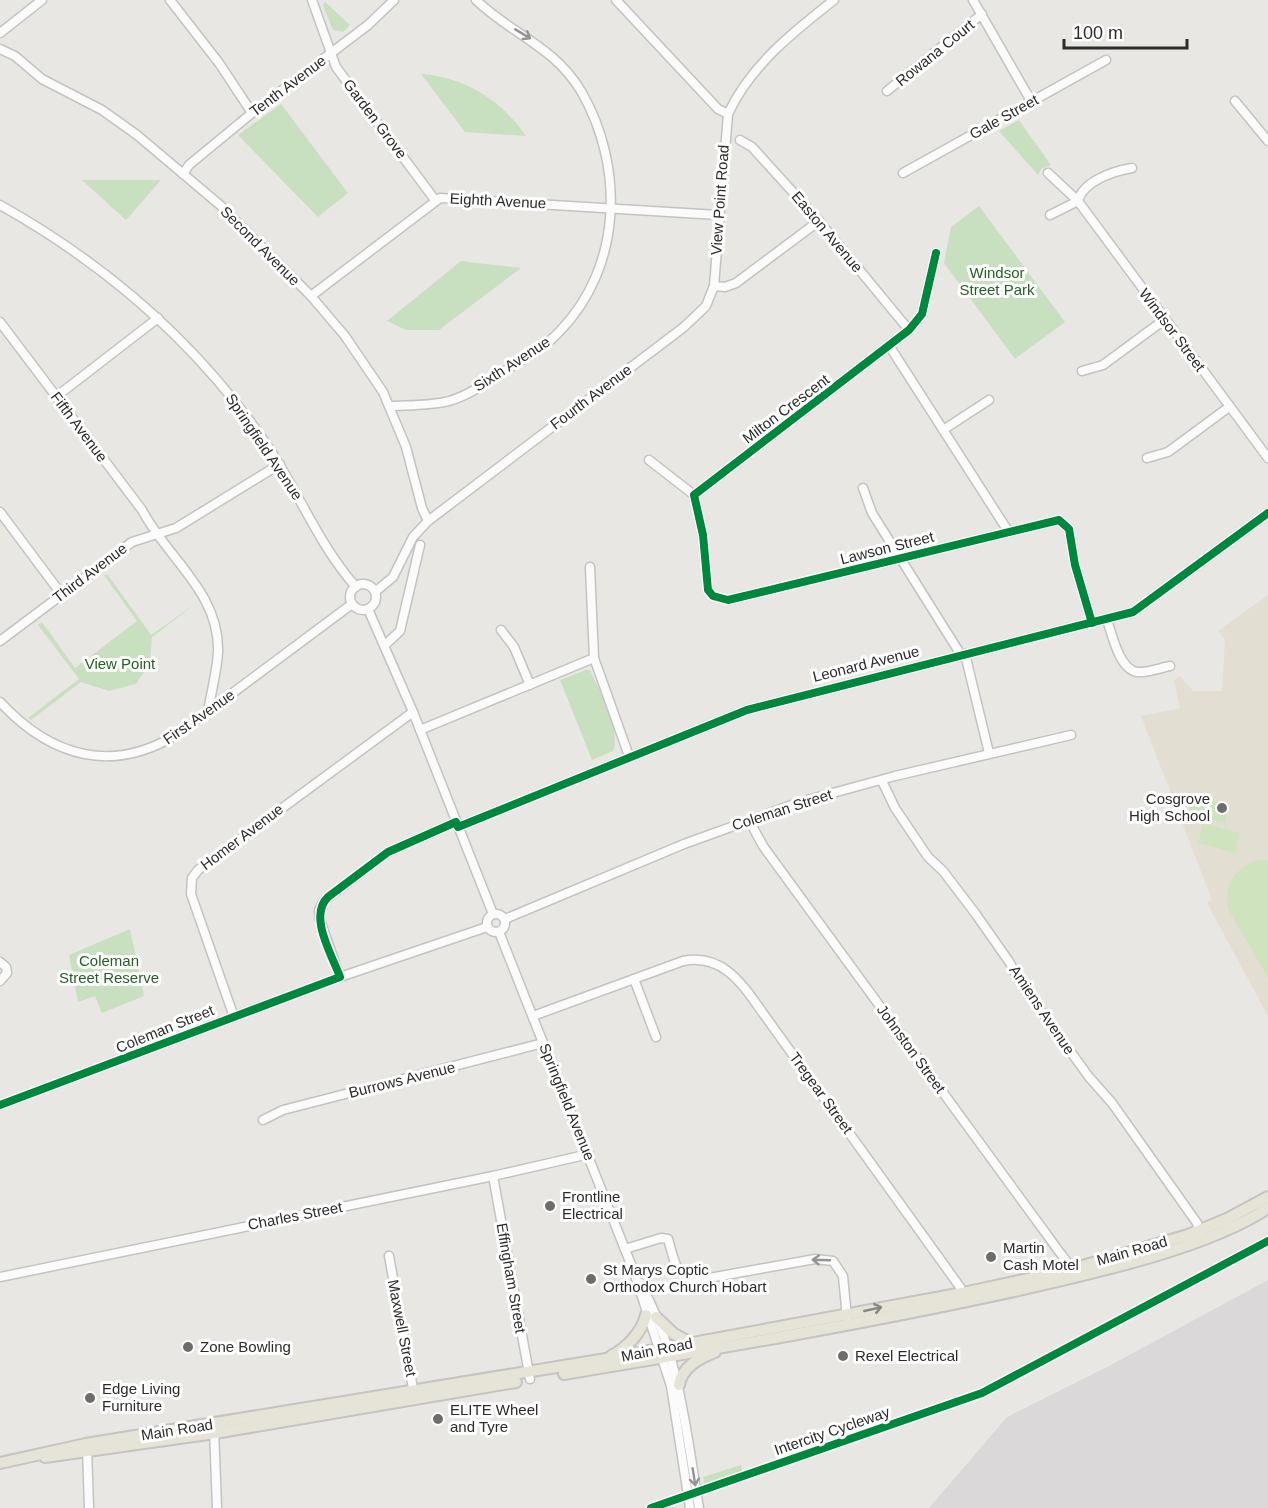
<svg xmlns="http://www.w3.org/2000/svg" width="1268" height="1508" font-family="Arial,sans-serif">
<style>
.industrial{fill:#dad8d9}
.education{fill:#e2dfd2}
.green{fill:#c8e0c0}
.pitch{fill:#cfe4be}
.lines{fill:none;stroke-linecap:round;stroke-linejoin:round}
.minor-casing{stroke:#c3c3c2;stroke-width:11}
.major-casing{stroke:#c5c4c2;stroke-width:14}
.minor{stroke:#fcfbfb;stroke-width:8}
.major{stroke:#e5e4d7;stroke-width:10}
.cycleway-casing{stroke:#fff;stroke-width:11}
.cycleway{stroke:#00873e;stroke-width:8}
.oneway{stroke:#949494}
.oneway2{stroke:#888882}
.poi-dot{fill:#6e6d6c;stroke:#fff;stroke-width:2}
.labels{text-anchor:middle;stroke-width:6;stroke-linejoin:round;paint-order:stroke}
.street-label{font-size:15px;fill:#2c2c2c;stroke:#fff}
.park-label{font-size:15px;fill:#276024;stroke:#fff}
.poi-label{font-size:15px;fill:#2c2c2c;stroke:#fff;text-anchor:start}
</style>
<rect width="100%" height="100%" fill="#e8e7e3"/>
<!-- industrial -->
<path class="industrial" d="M1268 1280V1508H929L1007 1417 1109 1366Z"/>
<!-- education -->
<path class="education" d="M1268 595V1016L1207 903 1212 900 1141 716 1180 708 1174 680 1180 676 1193 691H1222L1225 640 1218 631Z"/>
<!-- green -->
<g class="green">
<path d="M325 2 350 25 343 32 333 30 323 5Z"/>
<path d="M421 74C465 77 501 100 526 136L465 132Z"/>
<path d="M281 104 348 193 318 217 238 135Z"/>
<path d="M1019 120 1051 165 1041 169 1038 175 999 131Z"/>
<path d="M82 180H161L126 220Z"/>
<path d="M979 206 1065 322 1015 359 944 263 951 227Z"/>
<path d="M461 261 521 268 439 330H406L387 321Z"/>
<path d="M104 575H108L151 635 197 603 152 637 150 663 136 684 109 691 81 682 31 720 28 718 79 679 38 625 42 622 75 668 137 621Z"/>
<path d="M586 670H590C599 690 622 731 613 751L592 760 560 680Z"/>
<path d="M130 929 144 996 102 1013 95 996 78 1002 69 955Z"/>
<path d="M741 1465 743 1473 705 1486 703 1477Z"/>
</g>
<!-- pitch -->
<g class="pitch">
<path d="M1192 796 1229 805 1225 823 1188 815Z"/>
<path d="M1203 823 1240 833 1235 853 1198 843Z"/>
<path d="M1258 860H1268V978L1228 909C1223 885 1234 868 1258 860Z"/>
</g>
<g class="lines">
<defs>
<g id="minor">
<path d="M170 0 219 63 252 113"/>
<path d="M312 0 336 67 435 200"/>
<path d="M616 0 718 109 728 114"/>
<path d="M973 0 1031 101"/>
<path d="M0 33 42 0"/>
<path d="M0 49 15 56 42 79 102 110 137 135 220 205 311 296 345 336 383 392 406 447 422 508 428 521"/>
<path d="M887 91 982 14"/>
<path d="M1235 101 1268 141"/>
<path d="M740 140 752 147 819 221 909 330"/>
<path d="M903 173 1106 60"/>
<path d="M1048 173 1078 201 1268 458"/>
<path d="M183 174 189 165 252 113 368 25 394 0"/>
<path d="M1078 201C1083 181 1114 171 1132 168"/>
<path d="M0 205C107 265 200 346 269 448 299 493 320 547 356 587"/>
<path d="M1050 215 1078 201"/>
<path d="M936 253 922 314 909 330 694 495 703 535 708 590 713 596 728 600 1059 520 1069 529 1075 565 1092 623"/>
<path d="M714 286 728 114C750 66 793 32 834 0"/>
<path d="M311 296 440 198 718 215"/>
<path d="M0 322 142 510C167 558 220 593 218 652 217 672 211 692 208 712"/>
<path d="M890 347 1008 531"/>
<path d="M1082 371 1103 365 1164 320"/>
<path d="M57 396 158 318"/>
<path d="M390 406C409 405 430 406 449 401 470 395 490 380 508 369 526 358 545 347 560 331 622 267 625 167 581 91 554 46 511 34 476 0"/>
<path d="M943 430 989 400"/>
<path d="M1147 458 1168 452 1229 407"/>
<path d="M649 460 694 495"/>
<path d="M863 488 872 513 961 655"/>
<path d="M0 512 62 595"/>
<path d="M590 567 594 658 629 756"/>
<circle cx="363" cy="597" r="13"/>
<path d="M375 592 393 577 413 537 428 521 684 327 706 306 714 286 725 287 736 283 819 221"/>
<path d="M368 609 413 712 493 914"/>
<path d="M1107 620C1112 634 1119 669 1137 672 1147 673 1160 668 1170 666"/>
<path d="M501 630 514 647 530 685"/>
<path d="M0 641 132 542 176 528 280 464"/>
<path d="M385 645 400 631 420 545"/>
<path d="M965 654 989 753"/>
<path d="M0 702C51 757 113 775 179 733L352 604"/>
<path d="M420 730 594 658"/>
<path d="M882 781 895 808 928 857 943 871 975 913 1010 963 1018 979 1089 1077 1112 1103 1197 1223 1201 1236"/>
<path d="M749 820 763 846 1058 1250 1067 1262 1070 1275"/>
<path d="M458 827 747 710 1133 612 1268 513"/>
<circle cx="496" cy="923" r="9"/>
<path d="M505 919 684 844 800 802 895 776 1071 735"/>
<path d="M499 932 634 1272 671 1386 690 1508"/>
<path d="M0 962 6 967 7 973 0 981"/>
<path d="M340 977 320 920 319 910 324 901 388 852 456 822"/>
<path d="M634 979 656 1037"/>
<path d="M533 1016 683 961C725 953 744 987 765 1016L960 1287 964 1297"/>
<path d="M234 1017 191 894 192 878 198 870 413 712"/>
<path d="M0 1105 340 977 487 927"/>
<path d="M263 1120 283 1110 543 1043"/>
<path d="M493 1176 530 1379"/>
<path d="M625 1249 661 1238 668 1239C674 1258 675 1280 698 1280L815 1259 833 1261 843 1276 847 1318"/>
<path d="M389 1256 414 1394"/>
<path d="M0 1277 493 1176 589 1154"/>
<path d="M640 1283C679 1352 686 1431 699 1508"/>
<path d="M214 1428 217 1508"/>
<path d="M87 1448 89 1508"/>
</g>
<g id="major">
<path d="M656 1317 674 1334 691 1343"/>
<path d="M611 1356C627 1348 642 1332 646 1315"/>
<path d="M564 1374C716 1349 868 1323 1019 1290 1092 1273 1206 1249 1268 1208"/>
<path d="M679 1385C682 1367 699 1358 715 1352"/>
<path d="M45 1457 215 1433 516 1382"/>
<path d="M0 1463 86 1444 606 1359 963 1293 1069 1270 1188 1235 1227 1219 1268 1197"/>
</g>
</defs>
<!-- minor casing -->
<use href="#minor" class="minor-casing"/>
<!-- major casing -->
<use href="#major" class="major-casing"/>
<!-- minor -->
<use href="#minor" class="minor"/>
<!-- major -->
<use href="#major" class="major"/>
<defs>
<g id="cycleway">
<path d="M936 253 922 314 909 330 694 495 703 535 708 590 713 596 728 600 1059 520 1069 529 1075 565 1092 623"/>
<path d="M0 1105 340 977C332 955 308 916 328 897L388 852 456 822 458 827 747 710 1133 612 1268 513"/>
<path d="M651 1508 982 1393 1268 1241"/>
</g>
</defs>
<!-- cycleway casing -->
<use href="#cycleway" class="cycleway-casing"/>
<!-- cycleway -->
<use href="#cycleway" class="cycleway"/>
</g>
<!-- one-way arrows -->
<defs><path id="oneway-shaft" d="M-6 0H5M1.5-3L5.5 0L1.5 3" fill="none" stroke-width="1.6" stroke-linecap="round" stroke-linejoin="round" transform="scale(1.5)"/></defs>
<g class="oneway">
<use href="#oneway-shaft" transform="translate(523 34) rotate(31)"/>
<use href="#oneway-shaft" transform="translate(821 1260) rotate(-178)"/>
<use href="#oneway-shaft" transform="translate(694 1477) rotate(81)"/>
</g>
<use class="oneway2" href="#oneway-shaft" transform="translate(873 1309) rotate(-13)"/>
<!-- markers -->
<g class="poi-dot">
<circle cx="1222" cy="808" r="6"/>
<circle cx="550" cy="1206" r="6"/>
<circle cx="991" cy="1257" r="6"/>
<circle cx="591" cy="1279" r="6"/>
<circle cx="188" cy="1347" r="6"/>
<circle cx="843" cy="1356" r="6"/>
<circle cx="90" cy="1398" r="6"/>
<circle cx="438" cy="1419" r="6"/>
</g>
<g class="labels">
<!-- street labels -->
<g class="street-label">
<text transform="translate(935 53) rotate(-39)" y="5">Rowana Court</text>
<text transform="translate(288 86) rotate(-37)" y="5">Tenth Avenue</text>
<text transform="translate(1004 117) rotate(-29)" y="5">Gale Street</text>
<text transform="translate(375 119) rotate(53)" y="5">Garden Grove</text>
<text transform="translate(720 200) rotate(-86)" y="5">View Point Road</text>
<text transform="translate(498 201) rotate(3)" y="5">Eighth Avenue</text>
<text transform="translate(827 232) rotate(50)" y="5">Easton Avenue</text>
<text transform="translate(260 246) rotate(45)" y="5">Second Avenue</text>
<text transform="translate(1172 330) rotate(53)" y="5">Windsor Street</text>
<text transform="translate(512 364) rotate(-33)" y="5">Sixth Avenue</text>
<text transform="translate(591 397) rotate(-37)" y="5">Fourth Avenue</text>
<text transform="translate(786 409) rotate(-37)" y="5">Milton Crescent</text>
<text transform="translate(79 427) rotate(53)" y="5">Fifth Avenue</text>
<text transform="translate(264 447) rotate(56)" y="5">Springfield Avenue</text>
<text transform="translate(887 548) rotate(-14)" y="5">Lawson Street</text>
<text transform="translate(90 573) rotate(-37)" y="5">Third Avenue</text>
<text transform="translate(866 664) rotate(-14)" y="5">Leonard Avenue</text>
<text transform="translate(199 717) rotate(-35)" y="5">First Avenue</text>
<text transform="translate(782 810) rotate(-18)" y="5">Coleman Street</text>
<text transform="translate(242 837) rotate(-37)" y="5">Homer Avenue</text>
<text transform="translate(1042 1010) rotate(56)" y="5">Amiens Avenue</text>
<text transform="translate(165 1029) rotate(-22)" y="5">Coleman Street</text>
<text transform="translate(911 1049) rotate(54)" y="5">Johnston Street</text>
<text transform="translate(402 1080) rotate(-14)" y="5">Burrows Avenue</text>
<text transform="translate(821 1093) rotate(54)" y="5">Tregear Street</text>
<text transform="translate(567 1102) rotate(68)" y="5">Springfield Avenue</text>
<text transform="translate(295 1216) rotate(-11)" y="5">Charles Street</text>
<text transform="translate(1132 1251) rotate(-16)" y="5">Main Road</text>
<text transform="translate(511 1278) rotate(80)" y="5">Effingham Street</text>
<text transform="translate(402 1328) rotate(79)" y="5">Maxwell Street</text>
<text transform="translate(657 1350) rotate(-11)" y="5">Main Road</text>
<text transform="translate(177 1430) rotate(-9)" y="5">Main Road</text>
<text transform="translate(832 1431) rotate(-19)" y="5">Intercity Cycleway</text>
</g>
<!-- park labels -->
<g class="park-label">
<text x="997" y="278">Windsor<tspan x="997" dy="17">Street Park</tspan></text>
<text x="120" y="669">View Point</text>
<text x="109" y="966">Coleman<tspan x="109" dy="17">Street Reserve</tspan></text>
</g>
<!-- poi labels -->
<g class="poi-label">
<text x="1210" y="804" text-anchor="end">Cosgrove<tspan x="1210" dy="17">High School</tspan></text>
<text x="562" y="1202">Frontline<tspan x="562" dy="17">Electrical</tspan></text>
<text x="1003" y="1253">Martin<tspan x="1003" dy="17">Cash Motel</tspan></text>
<text x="603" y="1275">St Marys Coptic<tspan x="603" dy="17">Orthodox Church Hobart</tspan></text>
<text x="200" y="1352">Zone Bowling</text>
<text x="855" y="1361">Rexel Electrical</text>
<text x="102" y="1394">Edge Living<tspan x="102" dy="17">Furniture</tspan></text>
<text x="450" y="1415">ELITE Wheel<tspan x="450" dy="17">and Tyre</tspan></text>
</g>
</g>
<!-- scale -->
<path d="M1064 39v9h123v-9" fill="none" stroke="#2c2c2c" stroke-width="3"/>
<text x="1073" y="39" font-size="18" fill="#2c2c2c" stroke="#ffffff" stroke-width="4.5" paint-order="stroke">100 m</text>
</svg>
